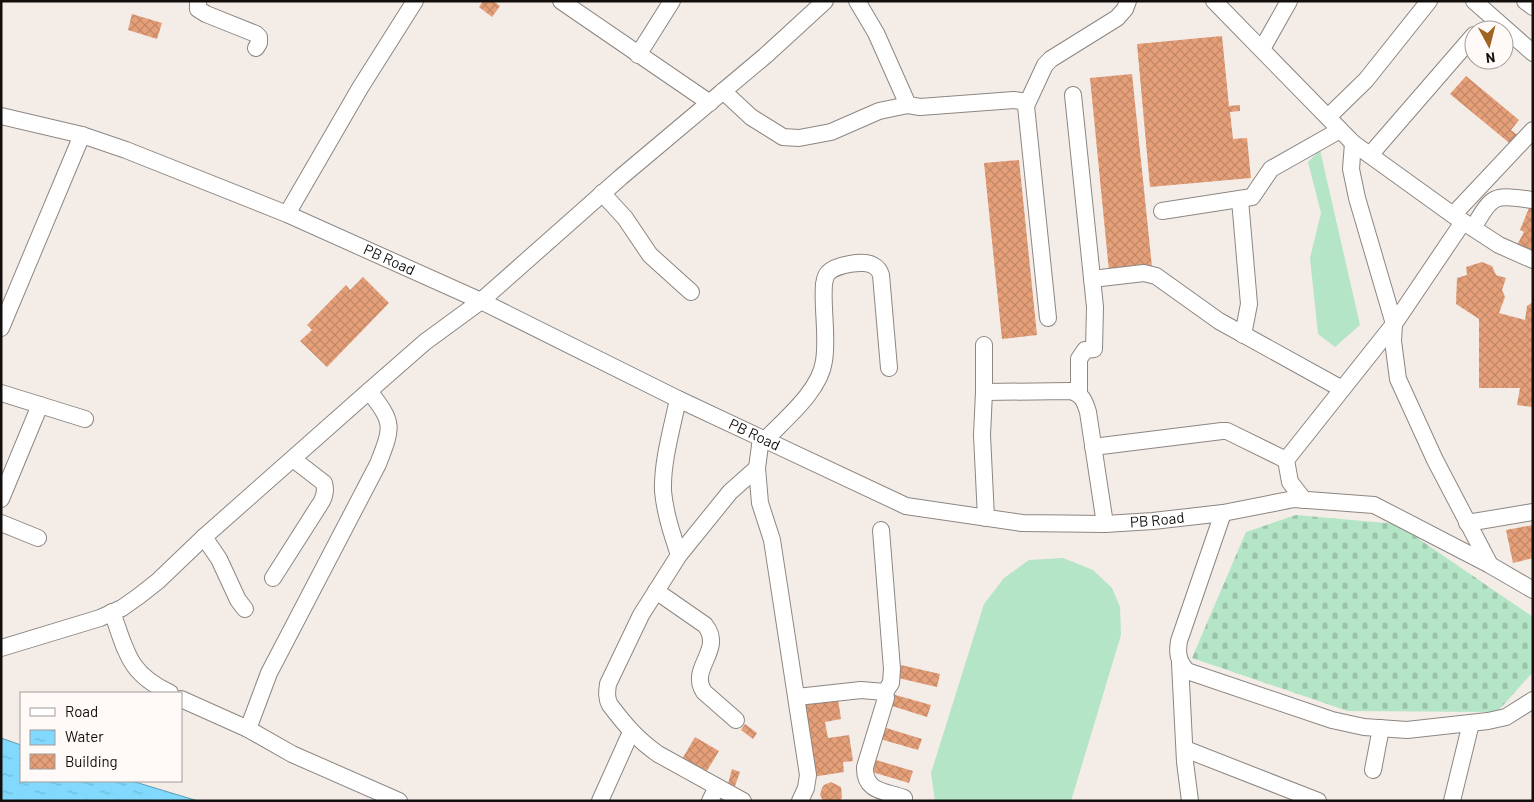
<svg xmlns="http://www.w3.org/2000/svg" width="1534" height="802" font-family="Barlow,sans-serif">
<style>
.grass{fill:#b4e5c7}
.cemetery{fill:url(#cemetery-stones)}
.water{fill:url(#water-ripples);stroke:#5f9cb5}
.building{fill:url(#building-cross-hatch)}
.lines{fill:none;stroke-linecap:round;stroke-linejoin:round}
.minor-casing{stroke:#8d8682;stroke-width:18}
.minor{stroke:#fff;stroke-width:16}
.labels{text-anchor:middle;stroke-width:4.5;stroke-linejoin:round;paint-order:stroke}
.street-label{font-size:15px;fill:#110e0c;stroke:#fffaf7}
</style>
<defs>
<pattern id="cemetery-stones" width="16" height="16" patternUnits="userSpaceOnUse" patternTransform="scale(1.25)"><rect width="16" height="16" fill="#b4e5c7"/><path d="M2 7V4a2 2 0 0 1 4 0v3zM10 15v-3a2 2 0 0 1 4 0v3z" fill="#9ac3aa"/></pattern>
<pattern id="water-ripples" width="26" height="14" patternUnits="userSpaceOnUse" patternTransform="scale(1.25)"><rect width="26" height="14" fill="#81d9fd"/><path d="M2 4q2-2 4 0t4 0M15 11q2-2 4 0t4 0" fill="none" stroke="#6eb9d8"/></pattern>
<pattern id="building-cross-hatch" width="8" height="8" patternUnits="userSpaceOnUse" patternTransform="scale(1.25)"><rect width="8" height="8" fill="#e59f79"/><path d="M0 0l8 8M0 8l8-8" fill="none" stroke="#c38867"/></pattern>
</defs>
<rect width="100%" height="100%" fill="#f4ece7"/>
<!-- grass -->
<g class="grass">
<path d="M1320 150 1360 325 1335 347 1318 334 1310 258 1321 213 1308 162Z"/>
<path d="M1063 558 1093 570 1112 588 1120 607 1121 635 1071 801H935L931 773 984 604 1004 578 1029 560Z"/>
</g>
<!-- cemetery -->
<path class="cemetery" d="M1296 515 1397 524 1533 617V672L1497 712 1348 711 1192 658 1246 532Z"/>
<!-- water -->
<path class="water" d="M1 738 21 745V781H132L198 801H1Z"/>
<!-- building -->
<g class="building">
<path d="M483 1H493L500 6 492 17 479 7Z"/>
<path d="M132 14 162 23 157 39 128 30Z"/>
<path d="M1222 36 1229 106 1240 105V111L1230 112 1233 139 1247 138 1251 178 1150 187 1137 44Z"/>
<path d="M1132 74 1152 267 1109 271 1090 78Z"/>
<path d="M1466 76 1519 120 1511 130 1520 137 1513 146 1450 94Z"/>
<path d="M1019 160 1037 335 1002 339 984 163Z"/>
<path d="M1529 208 1533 209V255L1516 247 1524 232 1520 230Z"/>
<path d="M1482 262 1492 266 1496 275 1506 278 1502 290 1505 297 1499 313 1525 320 1527 306 1533 302V407L1517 405 1520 388H1479V319L1456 304 1457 278 1467 275 1466 267Z"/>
<path d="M363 277 389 303 327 367 300 341 312 330 307 325 346 285 350 290Z"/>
<path d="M1533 525V558L1513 563 1506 530Z"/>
<path d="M901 665 940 674 937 687 898 678Z"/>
<path d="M892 694 931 705 927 717 889 705Z"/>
<path d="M838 699 841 719 825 722 828 738 849 735 853 761 843 762 844 772 812 777 802 704Z"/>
<path d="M745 724 757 733 753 739 741 730Z"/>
<path d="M883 727 922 739 918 750 880 739Z"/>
<path d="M695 737 719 751 705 774 681 761Z"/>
<path d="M876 760 913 771 909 783 872 772Z"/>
<path d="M732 769 740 772 735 786 728 784Z"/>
<path d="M831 782 841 787 842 797 840 801H823L820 795 822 788 824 785Z"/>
</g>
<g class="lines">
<defs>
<g id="minor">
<path d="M198 1V9L206 14 256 34 259 37V43L256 48"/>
<path d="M561 1 710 103"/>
<path d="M857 1 876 33 908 105 920 107 1014 100 1021 101 1026 106 1048 318"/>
<path d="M1214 1 1353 143 1453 215 1499 245 1533 260"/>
<path d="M1474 1 1533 53"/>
<path d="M1525 1 1533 7"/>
<path d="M1262 49 1289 1"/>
<path d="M638 55 672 1"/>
<path d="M723 91 751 117 783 137 799 138 831 132 879 111 908 105"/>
<path d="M1073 95 1095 307 1094 349 1085 350 1079 359V395"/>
<path d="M1026 106 1045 65 1051 59 1117 18 1125 9 1128 1"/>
<path id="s1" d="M1 116 82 135 126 150 287 214 481 301 678 399 906 506 1022 523 1105 524 1153 521 1223 513 1294 499 1374 505 1490 565 1533 590"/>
<path d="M1328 117 1366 80 1429 1"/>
<path d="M1353 143 1351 169 1357 198 1394 324 1393 341 1398 379 1435 460 1490 565"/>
<path d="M1370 155 1474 35"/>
<path d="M602 193 625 218 650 255 691 292"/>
<path d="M1240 200 1249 304 1243 335"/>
<path d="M1162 211 1252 197 1271 169 1340 130"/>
<path d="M287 214 360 88 415 1"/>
<path d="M1453 215 1533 130"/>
<path d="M1473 228C1494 193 1493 195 1533 200"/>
<path d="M1092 279 1144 273 1156 276 1219 321 1342 389"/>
<path d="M1 328 82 135"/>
<path d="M984 345V392L982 435 986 518"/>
<path d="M984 392 1070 391C1082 393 1085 402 1088 412L1105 524"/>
<path d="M1 393 85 419"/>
<path d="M678 399C672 428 662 462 663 491 665 513 672 534 679 555"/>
<path d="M761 438 757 468 758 480 760 503 772 540 808 775 806 788 800 801"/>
<path d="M765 440C785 419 820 391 824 361 828 336 822 309 824 284 825 280 825 276 828 273 835 265 865 259 874 266 878 268 880 272 881 275L889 368"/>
<path d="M1093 447 1222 431H1227L1286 460"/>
<path d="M1 499 40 405"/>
<path d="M1304 500 1290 482 1286 460 1394 324 1463 222"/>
<path d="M1223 513 1179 641C1177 653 1178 661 1187 671L1332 720 1364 727 1407 730 1488 721 1506 717 1533 700"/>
<path d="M1 523 38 538"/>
<path d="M1467 523 1533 512"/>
<path d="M881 530 892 669 891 683 885 692"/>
<path d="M204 537 219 559 238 600 245 609"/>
<path d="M273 578 322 501C325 495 326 490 324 483L293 459"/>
<path d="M656 591 705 625C725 650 688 668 704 692L736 720"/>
<path d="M112 612C127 653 128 673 170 693"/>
<path d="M1 648 100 618 122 608 139 596 158 581 204 537 369 391 425 342 481 301 621 177 765 56 825 1"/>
<path d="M1180 663 1185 762 1190 801"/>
<path d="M797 697 861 690 885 692 886 698 865 767C864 792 885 791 904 798"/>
<path d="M181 699 248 729 292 754 399 801"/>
<path d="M248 729 269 673 378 464C393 426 394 423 369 391"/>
<path d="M1185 749 1318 801"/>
<path d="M1373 770 1381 728"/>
<path d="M600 801 631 732"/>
<path d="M710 801 717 787"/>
<path d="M743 801 658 754C637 739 626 726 610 705 606 698 607 692 608 684L641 615 679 555 730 492 757 468"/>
<path d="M1452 801 1471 723"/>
</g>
</defs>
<!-- minor casing -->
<use href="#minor" class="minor-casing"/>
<!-- minor -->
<use href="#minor" class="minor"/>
</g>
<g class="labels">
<!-- street labels -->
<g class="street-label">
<text dy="5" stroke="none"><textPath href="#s1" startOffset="415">PB Road</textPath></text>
<text dy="5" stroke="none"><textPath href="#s1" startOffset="820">PB Road</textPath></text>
<text dy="5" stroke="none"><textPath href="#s1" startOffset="1240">PB Road</textPath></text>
</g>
</g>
<!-- border -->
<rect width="1534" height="802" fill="none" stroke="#110e0c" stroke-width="5"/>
<!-- legend -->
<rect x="20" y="692" width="162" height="90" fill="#fffaf7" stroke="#a09c99"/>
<rect x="30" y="708" width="25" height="8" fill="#ffffff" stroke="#a09c99"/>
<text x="65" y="717" font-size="15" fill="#110e0c">Road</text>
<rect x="30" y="730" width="25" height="15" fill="url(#water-ripples)" stroke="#a09c99"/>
<text x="65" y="742" font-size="15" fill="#110e0c">Water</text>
<rect x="30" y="754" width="25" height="15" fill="url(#building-cross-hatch)" stroke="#a09c99"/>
<text x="65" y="767" font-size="15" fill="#110e0c">Building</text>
<!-- north arrow -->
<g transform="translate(1489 45) rotate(173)"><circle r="24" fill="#fffaf7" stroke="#a09c99"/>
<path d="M0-4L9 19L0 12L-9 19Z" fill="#9d6521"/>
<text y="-8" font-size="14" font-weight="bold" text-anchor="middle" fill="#110e0c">N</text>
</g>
</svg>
